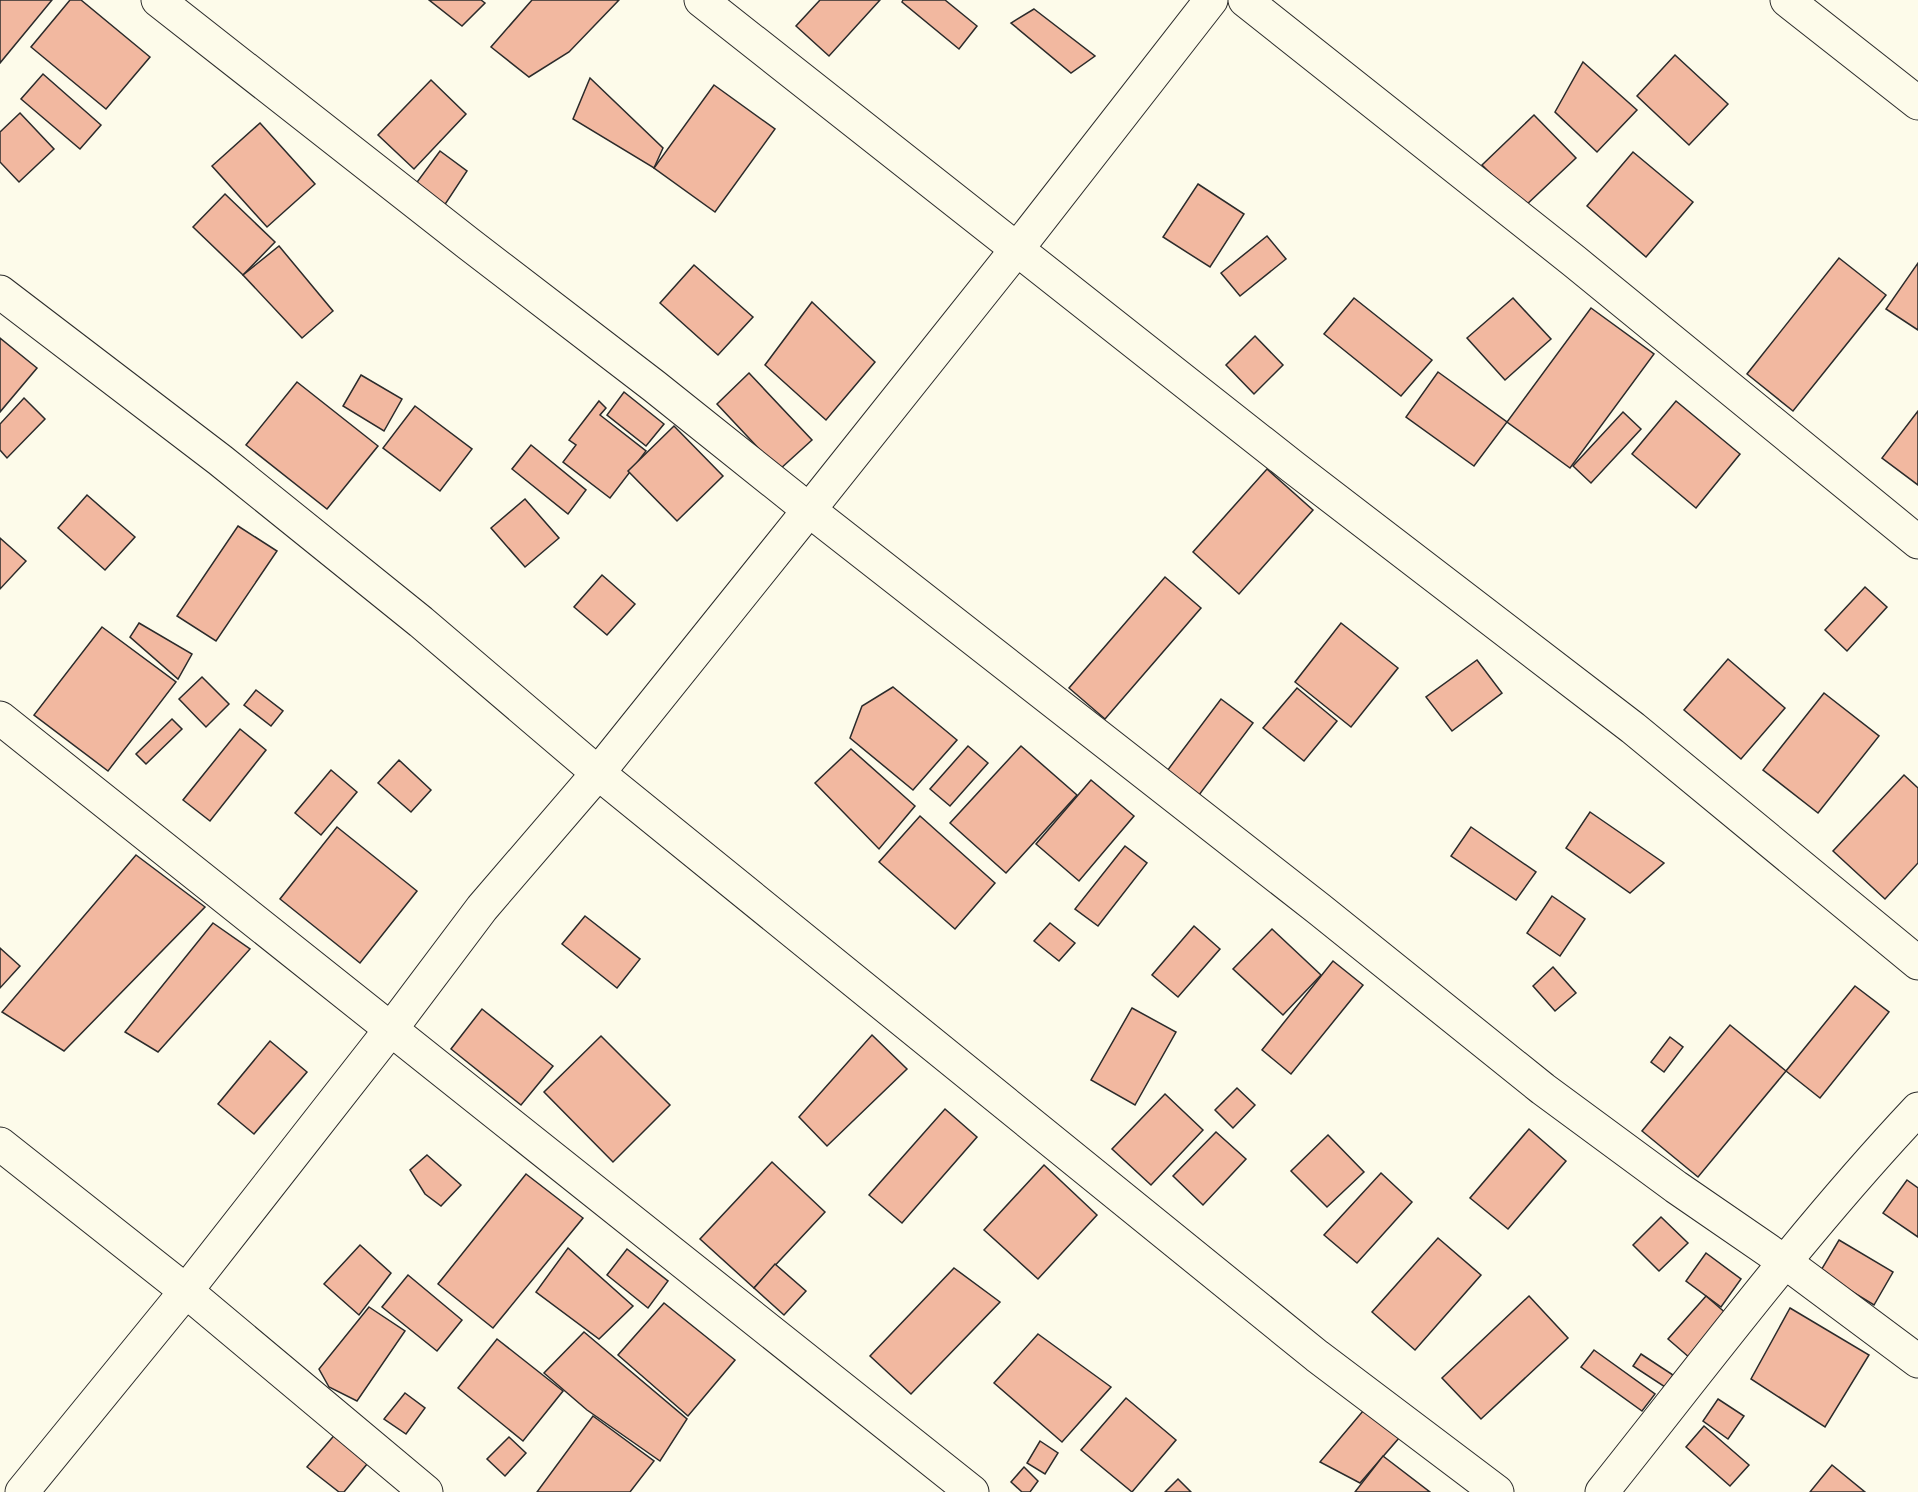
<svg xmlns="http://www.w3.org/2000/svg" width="1918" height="1492" font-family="Poppins,sans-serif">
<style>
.building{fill:#f2b8a0;stroke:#2b2b2b;stroke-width:1.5}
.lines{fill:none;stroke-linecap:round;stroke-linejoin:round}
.street-casing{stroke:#2b2b2b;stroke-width:35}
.street{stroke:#fdfbea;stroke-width:33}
</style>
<rect width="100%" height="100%" fill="#fdfbea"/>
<!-- building -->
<g class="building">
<path d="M0 0H52L0 63Z"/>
<path d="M70 0H81L150 57 106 109 31 47Z"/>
<path d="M429 0H481L485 3 462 26Z"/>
<path d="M532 0H619L569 52 529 77 491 47Z"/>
<path d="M820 0H880L829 56 796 26Z"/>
<path d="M903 0H945L977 26 959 49 902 2Z"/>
<path d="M1034 9 1095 56 1071 73 1011 23Z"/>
<path d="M1675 55 1728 104 1689 145 1637 96Z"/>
<path d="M1583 62 1637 110 1597 152 1555 112Z"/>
<path d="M43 74 101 125 80 149 21 99Z"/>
<path d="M590 78 663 148 654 168 573 119Z"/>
<path d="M431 80 466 114 414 169 378 135Z"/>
<path d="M714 85 775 129 715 212 654 168Z"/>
<path d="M20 113 54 149 19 182 0 162V132Z"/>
<path d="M1534 115 1576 158 1524 207 1482 165Z"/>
<path d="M260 123 315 184 267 227 212 166Z"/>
<path d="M440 151 467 171 442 209 412 189Z"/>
<path d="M1633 152 1693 202 1646 257 1587 206Z"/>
<path d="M1198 184 1244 214 1210 267 1163 237Z"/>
<path d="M225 194 275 242 243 275 193 227Z"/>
<path d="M1267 236 1286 259 1240 296 1221 273Z"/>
<path d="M279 246 333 311 302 338 243 275Z"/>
<path d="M1839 258 1886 295 1793 411 1747 374Z"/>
<path d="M1918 263V330L1886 309Z"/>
<path d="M694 265 753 317 718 355 660 303Z"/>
<path d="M1354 298 1432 360 1401 396 1324 334Z"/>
<path d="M1513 298 1551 339 1505 380 1467 338Z"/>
<path d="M812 302 875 362 826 420 765 365Z"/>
<path d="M1591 308 1654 354 1570 468 1507 422Z"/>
<path d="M1255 336 1283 365 1254 394 1226 365Z"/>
<path d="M0 338 37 368 0 412Z"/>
<path d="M1438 372 1507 422 1474 466 1406 417Z"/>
<path d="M749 373 812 440 779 470 717 404Z"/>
<path d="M361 375 402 399 384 431 343 406Z"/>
<path d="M297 382 378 446 327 509 246 445Z"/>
<path d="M624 392 664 424 646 446 607 415Z"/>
<path d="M24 398 45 419 7 458 0 450V424Z"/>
<path d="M599 401 606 408 600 415 646 451 610 498 563 462 576 445 569 440Z"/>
<path d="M1676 401 1740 454 1696 508 1632 454Z"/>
<path d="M415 406 472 449 440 491 383 448Z"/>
<path d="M1918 411V485L1882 458Z"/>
<path d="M1623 412 1641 429 1591 483 1573 466Z"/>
<path d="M674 426 723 476 677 521 628 471Z"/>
<path d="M531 445 586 490 568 514 512 469Z"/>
<path d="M1267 469 1313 510 1239 594 1193 552Z"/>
<path d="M87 495 135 537 105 570 58 528Z"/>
<path d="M525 499 559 538 525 567 491 528Z"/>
<path d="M238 526 277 551 216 641 177 616Z"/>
<path d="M0 538 26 561 0 589Z"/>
<path d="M602 575 635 604 607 635 574 607Z"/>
<path d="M1165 577 1201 608 1105 719 1069 688Z"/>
<path d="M1865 587 1887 607 1847 651 1825 630Z"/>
<path d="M139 623 192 654 178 679 130 637Z"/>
<path d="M1341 623 1398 668 1351 727 1295 682Z"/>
<path d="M102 627 176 682 108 771 34 715Z"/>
<path d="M1728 659 1785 708 1741 759 1684 710Z"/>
<path d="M1477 660 1502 693 1452 731 1426 697Z"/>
<path d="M202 677 229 704 206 727 179 699Z"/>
<path d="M893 687 957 740 913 790 850 738 862 706Z"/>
<path d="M1297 688 1337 721 1304 761 1263 728Z"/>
<path d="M256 690 283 711 271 726 244 705Z"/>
<path d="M1824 693 1879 736 1818 813 1763 770Z"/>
<path d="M1221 699 1253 723 1199 795 1167 771Z"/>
<path d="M172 719 182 729 146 764 136 754Z"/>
<path d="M240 729 266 750 210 821 183 800Z"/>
<path d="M968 746 988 763 950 806 930 789Z"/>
<path d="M1021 746 1077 795 1006 873 950 823Z"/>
<path d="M851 749 915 806 879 849 815 783Z"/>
<path d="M399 760 431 790 411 812 378 783Z"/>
<path d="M331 770 357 792 321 835 295 813Z"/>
<path d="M1904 775 1918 788V863L1885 899 1833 851Z"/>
<path d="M1091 780 1134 816 1079 881 1036 844Z"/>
<path d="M1590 812 1664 863 1630 893 1566 848Z"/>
<path d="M920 816 995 883 955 929 879 862Z"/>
<path d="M337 827 417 891 360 963 280 899Z"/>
<path d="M1471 827 1536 872 1516 900 1451 856Z"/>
<path d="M1125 846 1147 863 1098 926 1075 909Z"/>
<path d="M136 855 205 907 64 1051 2 1012Z"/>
<path d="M1552 896 1585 919 1560 956 1527 933Z"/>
<path d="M585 916 640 959 617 988 562 944Z"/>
<path d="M213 923 250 949 158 1052 125 1032Z"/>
<path d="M1050 923 1075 943 1059 961 1034 941Z"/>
<path d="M1194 926 1220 949 1178 997 1152 975Z"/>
<path d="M1272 929 1321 975 1283 1015 1233 969Z"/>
<path d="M0 948 20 966 0 988Z"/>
<path d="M1333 961 1363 985 1291 1074 1262 1050Z"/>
<path d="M1553 967 1576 993 1555 1011 1533 986Z"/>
<path d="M1855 986 1889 1012 1820 1098 1786 1071Z"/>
<path d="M1132 1008 1176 1032 1135 1105 1091 1080Z"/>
<path d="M482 1009 553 1066 521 1105 451 1049Z"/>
<path d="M1730 1025 1786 1071 1698 1177 1642 1131Z"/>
<path d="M872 1035 907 1069 827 1146 799 1117Z"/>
<path d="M601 1036 670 1105 613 1162 544 1092Z"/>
<path d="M1670 1037 1683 1047 1664 1072 1651 1062Z"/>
<path d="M270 1041 307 1072 254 1134 218 1104Z"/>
<path d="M1237 1088 1255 1105 1233 1128 1215 1110Z"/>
<path d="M1165 1094 1203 1130 1151 1185 1112 1149Z"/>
<path d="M945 1109 977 1137 902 1223 869 1195Z"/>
<path d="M1529 1129 1566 1161 1508 1229 1470 1198Z"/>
<path d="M1216 1132 1246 1159 1203 1205 1173 1176Z"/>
<path d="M1328 1135 1364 1172 1327 1207 1291 1171Z"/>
<path d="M427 1155 461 1185 441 1206 425 1194 410 1170Z"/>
<path d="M772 1162 825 1212 754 1288 700 1239Z"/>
<path d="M1044 1165 1097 1215 1038 1279 984 1230Z"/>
<path d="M1381 1173 1412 1202 1357 1263 1324 1235Z"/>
<path d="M526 1174 583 1218 493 1328 438 1284Z"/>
<path d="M1907 1180 1918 1188V1237L1883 1213Z"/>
<path d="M1661 1217 1688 1243 1659 1271 1633 1245Z"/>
<path d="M1438 1238 1481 1275 1415 1350 1372 1312Z"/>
<path d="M1839 1240 1893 1272 1874 1305 1820 1272Z"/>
<path d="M360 1245 391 1273 359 1315 324 1284Z"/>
<path d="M568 1248 633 1306 599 1339 536 1292Z"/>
<path d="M627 1249 668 1281 648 1308 607 1275Z"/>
<path d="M1706 1253 1741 1279 1721 1307 1686 1281Z"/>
<path d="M775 1264 806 1291 784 1315 754 1288Z"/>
<path d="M954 1268 1000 1302 911 1394 870 1356Z"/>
<path d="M408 1275 462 1320 437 1351 382 1307Z"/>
<path d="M1529 1296 1568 1338 1481 1419 1442 1378Z"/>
<path d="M1706 1296 1728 1315 1690 1358 1668 1339Z"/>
<path d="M664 1303 735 1360 688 1416 618 1355Z"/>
<path d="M369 1307 405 1331 357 1401 329 1387 319 1369Z"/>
<path d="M1790 1308 1869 1355 1825 1427 1751 1379Z"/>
<path d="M584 1332 687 1419 660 1461 587 1410 544 1373Z"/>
<path d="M1038 1334 1111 1387 1062 1442 994 1383Z"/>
<path d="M497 1339 563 1391 523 1441 458 1388Z"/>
<path d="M1594 1350 1655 1394 1642 1411 1581 1367Z"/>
<path d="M1641 1354 1673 1375 1665 1387 1633 1366Z"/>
<path d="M405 1393 425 1408 406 1434 384 1419Z"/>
<path d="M1126 1398 1176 1440 1132 1492 1081 1450Z"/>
<path d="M1718 1399 1744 1416 1728 1439 1703 1421Z"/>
<path d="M1363 1411 1399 1438 1360 1483 1320 1462Z"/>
<path d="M593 1416 654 1461 630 1492H537Z"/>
<path d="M1704 1426 1749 1465 1730 1486 1686 1447Z"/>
<path d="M338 1431 372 1458 344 1492H339L307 1467Z"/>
<path d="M509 1437 526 1453 505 1476 487 1459Z"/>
<path d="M1040 1441 1058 1453 1045 1474 1027 1463Z"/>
<path d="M1383 1456 1430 1492H1355Z"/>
<path d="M1832 1465 1865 1492H1810Z"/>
<path d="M1024 1467 1038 1481 1030 1492H1022L1011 1482Z"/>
<path d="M1178 1479 1191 1492H1165Z"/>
</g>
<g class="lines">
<defs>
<g id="street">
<path d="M158 0 469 244 654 386 809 510 1319 909 1543 1089 1676 1187 1785 1262 1918 1361"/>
<path d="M701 0 1293 467 1633 728 1918 963"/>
<path d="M1245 0 1574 261 1918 542"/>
<path d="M1787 0 1918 103"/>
<path d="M0 292 220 460 421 622 598 773 1317 1356 1497 1492"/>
<path d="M0 718 972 1492"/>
<path d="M0 1144 186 1291 426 1492"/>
<path d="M22 1492 186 1291 391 1029 482 908 598 773 809 510 1017 249 1211 0"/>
<path d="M1602 1492C1705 1363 1805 1229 1918 1109"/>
</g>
</defs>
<!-- street casing -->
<use href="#street" class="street-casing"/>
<!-- street -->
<use href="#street" class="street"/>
</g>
</svg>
